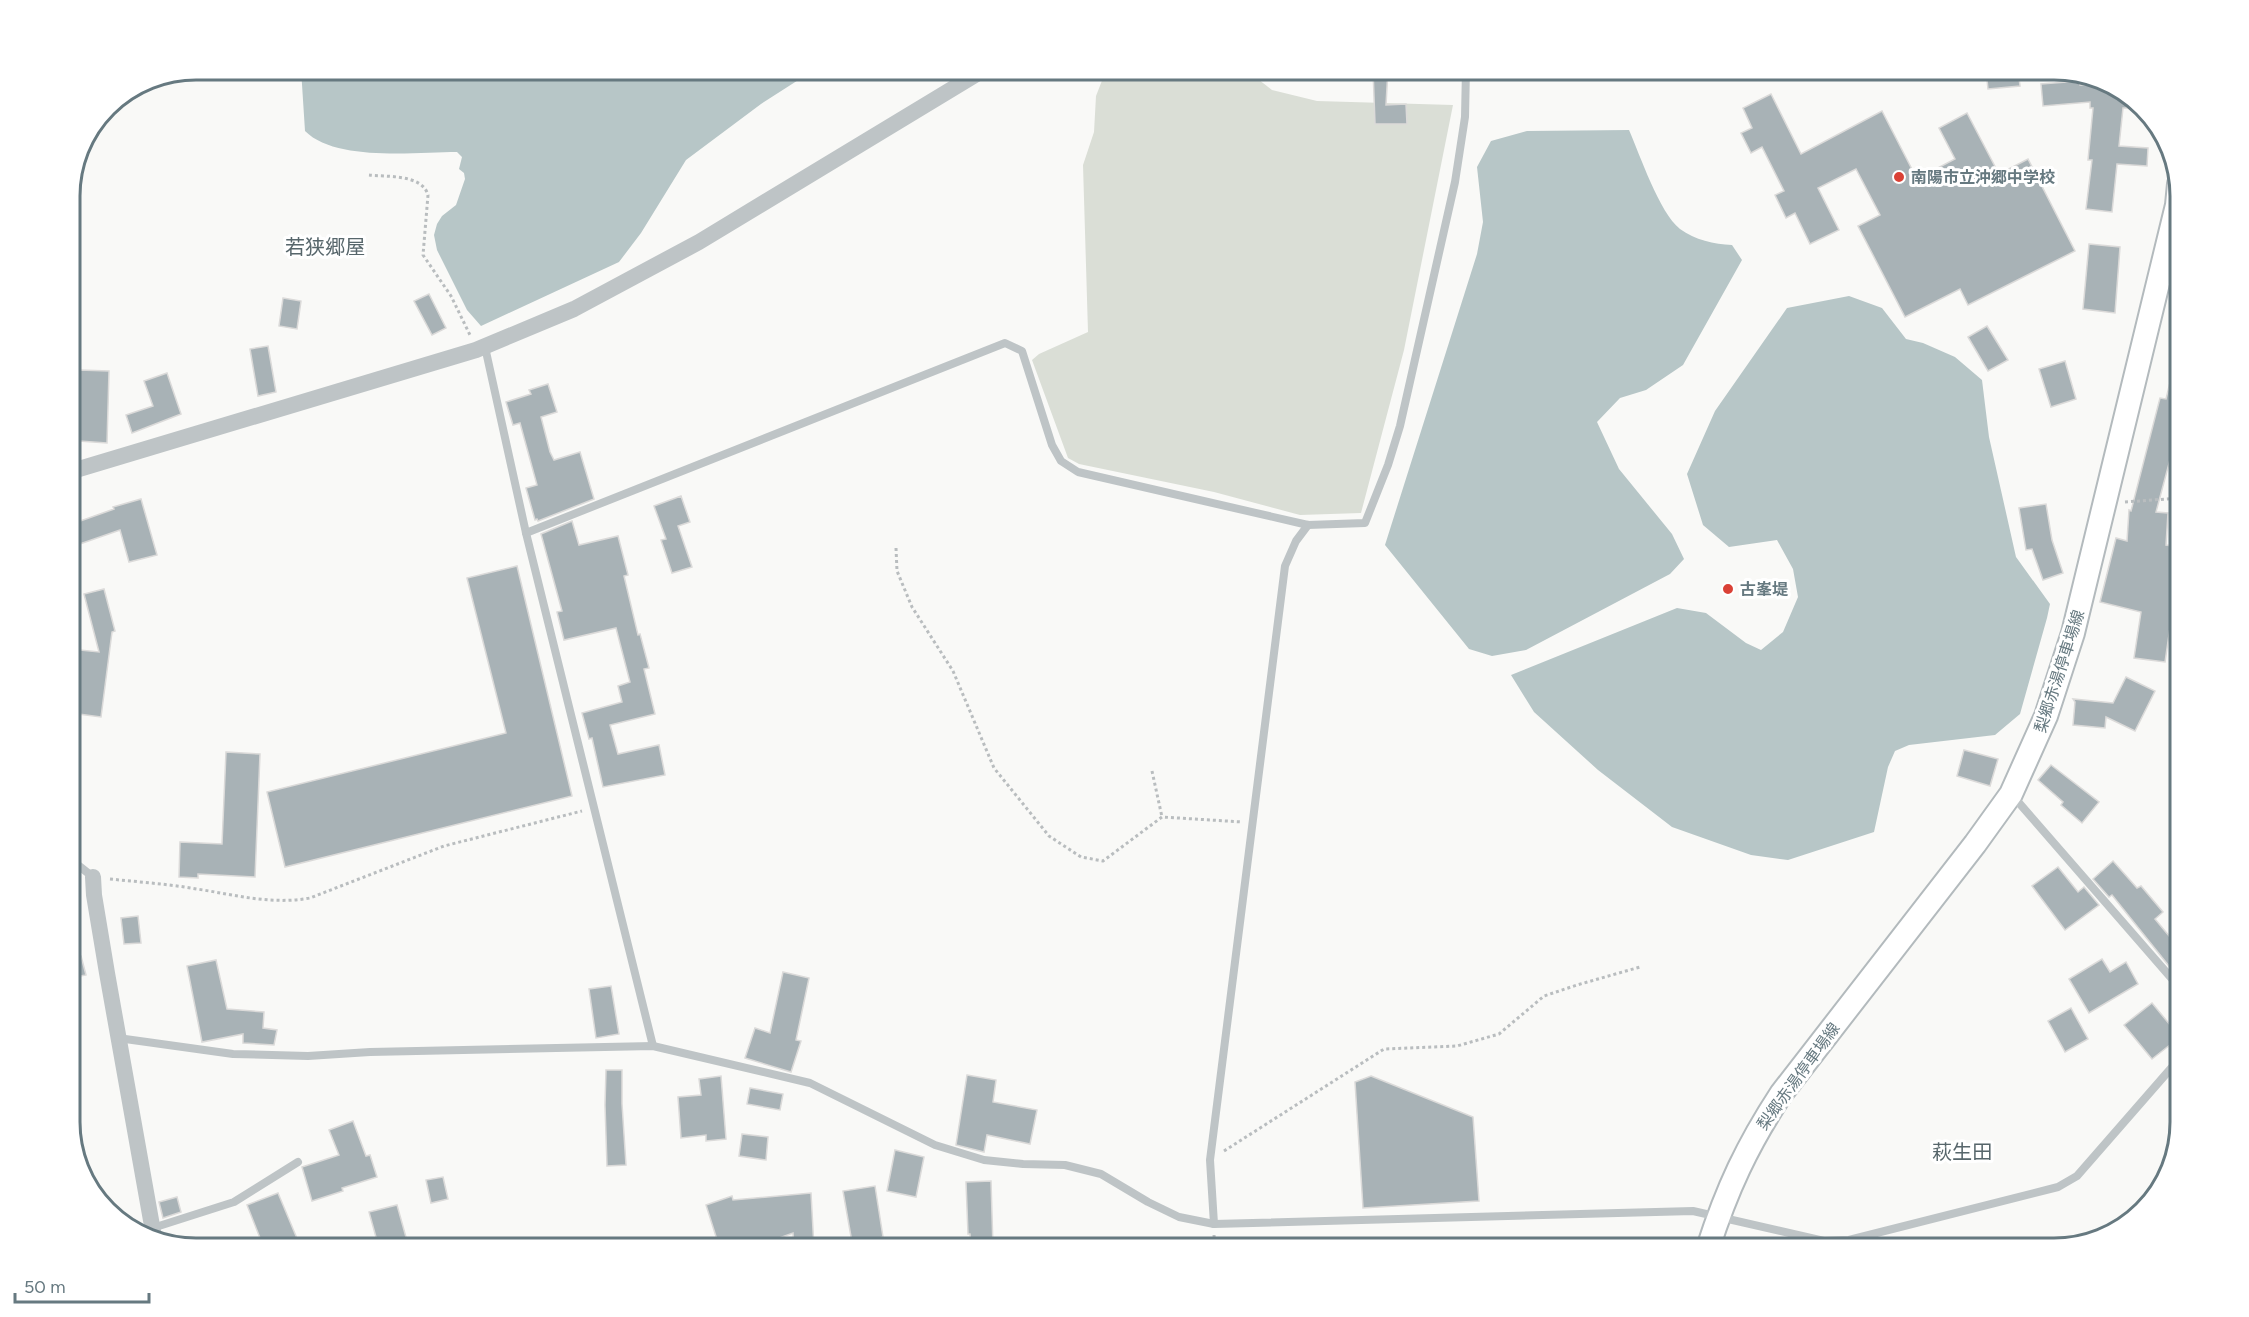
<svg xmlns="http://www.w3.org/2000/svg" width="2249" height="1317" font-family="Figtree,'Noto Sans JP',sans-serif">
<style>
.green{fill:#daded6}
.water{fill:#b7c6c7}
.building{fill:#a8b2b6;stroke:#dbdad9;stroke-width:1.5}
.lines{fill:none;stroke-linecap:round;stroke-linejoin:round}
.secondary-casing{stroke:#b3babd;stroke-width:26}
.path{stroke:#b9bdbf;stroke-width:3;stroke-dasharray:3 3;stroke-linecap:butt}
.lane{stroke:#bec4c6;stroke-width:8}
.street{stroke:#bec4c6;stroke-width:16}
.secondary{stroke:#fff;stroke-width:22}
.poi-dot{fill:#da4136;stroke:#fff;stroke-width:2}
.labels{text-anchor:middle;stroke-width:6;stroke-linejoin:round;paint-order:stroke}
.poi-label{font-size:16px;font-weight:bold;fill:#667980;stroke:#fff;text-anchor:start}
.street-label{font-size:16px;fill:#667980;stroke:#fff}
.quarter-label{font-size:20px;fill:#57666b;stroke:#fff}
.rim{fill:none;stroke:#667980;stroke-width:3}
</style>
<rect width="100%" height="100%" fill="#f9f9f7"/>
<!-- green -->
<path class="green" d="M1118 69H1245L1272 90 1317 101 1453 105 1404 350 1361 513 1300 515 1214 492 1079 464 1068 458 1032 360 1039 354 1088 332 1083 165 1094 132 1096 96 1103 78Z"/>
<!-- water -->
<g class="water">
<path d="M301 69H827L803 77 761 104 686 160 641 233 619 262 481 326 467 310 437 250 434 235 437 224 442 216 456 205 465 179 464 173 459 169 462 157 457 152C416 152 336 162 305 131Z"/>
<path d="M1629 130C1640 155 1659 212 1680 229 1695 240 1714 244 1732 245L1742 260 1683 365 1646 390 1620 398 1597 422 1619 469 1672 534 1684 559 1670 574 1526 650 1492 656 1469 649 1385 545 1477 254 1483 222 1477 167 1491 141 1527 131Z"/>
<path d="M1849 296 1882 308 1906 339 1923 343 1955 357 1982 380 1989 437 2016 557 2050 604 2047 618 2020 714 1995 735 1909 745 1895 751 1888 767 1874 832 1788 860 1751 855 1672 827 1598 770 1534 712 1511 675 1677 608 1706 613 1746 643 1761 650 1783 632 1798 597 1793 569 1777 540 1729 547 1703 525 1687 474 1715 411 1787 308Z"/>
</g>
<!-- building -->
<g class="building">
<path d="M1373 69H1388L1386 105 1406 104 1407 124H1375Z"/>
<path d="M2018 69 2020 86 1988 89 1986 71Z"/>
<path d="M2079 81 2080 85 2117 86 2140 108H2123L2119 146 2148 148 2147 166 2117 164 2112 212 2086 209 2092 160H2088L2093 108H2090V102L2043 106 2041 84Z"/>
<path d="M1771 94 1801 154 1882 111 1917 179 1955 159 1939 128 1967 113 1999 174 2028 159 2075 251 1968 305 1960 289 1905 317 1858 226 1880 215 1856 169 1818 188 1839 230 1810 244 1795 213 1786 218 1775 195 1784 191 1762 147 1751 153 1741 133 1752 128 1743 108Z"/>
<path d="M2089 244 2120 247 2115 313 2083 309Z"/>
<path d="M429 294 446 328 432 335 414 301Z"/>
<path d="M283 298 301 301 297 329 279 326Z"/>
<path d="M1987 326 2008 360 1988 371 1968 337Z"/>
<path d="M268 346 276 392 258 396 250 349Z"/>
<path d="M2065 361 2076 399 2051 407 2039 369Z"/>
<path d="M2174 366H2180V443L2175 441 2156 512 2168 513 2166 545 2180 547V585L2177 607H2173L2165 662 2134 658 2141 612 2100 602 2116 538 2127 541 2129 510 2131 511 2160 398 2166 399Z"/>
<path d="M79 370 109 371 107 443 79 441Z"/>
<path d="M167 373 181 414 132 433 126 415 153 406 144 381Z"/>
<path d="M548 384 557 412 541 417 550 452 554 460 580 452 594 499 538 521 537 519 535 520 526 488 537 485 520 423 513 425 506 402 531 394 529 390Z"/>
<path d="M681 496 690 522 678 526 692 567 672 573 661 540 666 539 654 506Z"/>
<path d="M141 499 157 555 129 562 120 530 74 546 69 534V525L114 509 113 507Z"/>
<path d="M2046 504 2052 540 2063 573 2043 580 2032 549 2026 550 2019 508Z"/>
<path d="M572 521 579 545 618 536 628 575 624 576 638 635 640 634 649 668 644 669 655 714 610 725 618 754 659 745 665 775 603 787 592 738 589 739 582 713 622 702 618 686 630 682 616 628 564 640 557 612 562 611 541 534Z"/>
<path d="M517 566 572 796 285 867 267 792 506 733 467 578Z"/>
<path d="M104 589 115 631 112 632 101 717 71 713 80 650 99 652 84 594Z"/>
<path d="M2126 677 2155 691 2135 731 2106 717 2105 728 2073 725 2075 702 2073 699 2113 703Z"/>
<path d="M1964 750 1998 759 1990 786 1957 776Z"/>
<path d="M226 752 260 754 255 877 198 874V878L179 877 180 842 222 844Z"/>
<path d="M2051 765 2099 802 2082 823 2061 805 2063 802 2038 780Z"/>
<path d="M2113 861 2137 888 2141 886 2163 912 2155 919 2180 949V960L2169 966 2112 895 2109 897 2093 879Z"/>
<path d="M2058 867 2078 892 2084 887 2099 905 2065 930 2032 886Z"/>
<path d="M138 916 141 943 124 944 121 918Z"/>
<path d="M81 956 86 975 69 978V958Z"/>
<path d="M2102 959 2110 972 2126 962 2138 984 2089 1013 2069 979Z"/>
<path d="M216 960 227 1009 264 1012 263 1028 277 1030 274 1045 243 1043V1034L202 1042 187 966Z"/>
<path d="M783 972 809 978 796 1040 801 1041 791 1072 745 1058 755 1028 770 1033Z"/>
<path d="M611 986 619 1034 596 1038 589 989Z"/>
<path d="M2152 1003 2180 1037 2152 1059 2124 1025Z"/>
<path d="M2071 1008 2088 1039 2065 1052 2048 1021Z"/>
<path d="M606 1070H622V1104L626 1165 607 1166 605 1105Z"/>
<path d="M967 1075 996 1080 993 1102 1037 1110 1030 1144 987 1135 984 1152 956 1145Z"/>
<path d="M721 1076 726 1139 706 1141V1135L681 1138 678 1097 701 1095 699 1079Z"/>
<path d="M1371 1076 1473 1117 1479 1201 1363 1208 1355 1082Z"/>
<path d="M750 1088 783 1094 780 1110 747 1104Z"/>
<path d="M353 1121 366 1156 370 1155 377 1177 342 1188 343 1191 312 1201 302 1167 339 1155 329 1130Z"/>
<path d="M742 1134 768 1137 766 1160 739 1156Z"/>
<path d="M895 1150 924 1157 916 1197 887 1191Z"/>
<path d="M443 1177 448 1199 431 1203 426 1180Z"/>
<path d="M991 1181 993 1248H971L970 1234H968L966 1182Z"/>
<path d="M875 1186 883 1237 879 1238 880 1248H853L843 1191Z"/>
<path d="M278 1193 301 1248H264L247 1205Z"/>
<path d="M811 1193 814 1248H794L793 1233 751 1248H745L741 1239 719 1246 706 1205 732 1196 733 1200Z"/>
<path d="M177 1197 181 1212 163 1218 159 1202Z"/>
<path d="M397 1205 409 1248H379L369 1212Z"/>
</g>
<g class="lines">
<defs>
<path id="secondary" d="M1708 1248C1727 1189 1747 1146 1781 1094L1975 844 2011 794 2046 716 2073 633 2177 205 2179 184"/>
</defs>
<!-- secondary casing -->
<use href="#secondary" class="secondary-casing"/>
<!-- path -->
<g class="path">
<path d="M369 175C387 177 422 174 428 195L423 255 451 296 470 335"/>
<path d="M2125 502 2180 498"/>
<path d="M896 548 897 571 912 607 953 671 994 768 1049 836 1081 857 1103 861 1162 817 1242 822"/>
<path d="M1152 771 1162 817"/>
<path d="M110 879C139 882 168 884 197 889 236 895 271 905 310 898L444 846 582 811"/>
<path d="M1224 1151 1384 1049 1457 1046 1499 1034 1544 996 1577 985 1640 967"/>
<path d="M1214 1235 1215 1248"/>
</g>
<!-- lane -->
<g class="lane">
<path d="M485 347 526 533 653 1046"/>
<path d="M526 533 1005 343 1022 351 1052 445 1061 461 1078 472 1308 525 1365 523 1388 465 1400 426 1455 182 1465 117 1466 69"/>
<path d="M2013 796 2180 988"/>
<path d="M69 858 93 877"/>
<path d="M118 1038 233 1054 308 1056 370 1052 653 1046 810 1083 935 1145 984 1160 1023 1164 1065 1165 1101 1174 1148 1202 1179 1217 1214 1224 1693 1211 1824 1241 1849 1240 2058 1187 2077 1176 2180 1058"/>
<path d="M1214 1224 1210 1160 1285 566 1296 541 1308 525"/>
<path d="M137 1233 234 1202 298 1162"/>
</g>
<!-- street -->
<g class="street">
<path d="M69 472 476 350 574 309 699 242 985 69"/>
<path d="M93 877 94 895 107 973 154 1237"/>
</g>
<!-- secondary -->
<use href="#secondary" class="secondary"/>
</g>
<!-- markers -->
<g class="poi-dot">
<circle cx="1899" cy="177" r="6"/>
<circle cx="1728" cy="589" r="6"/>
</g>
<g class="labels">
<!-- poi labels -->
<g class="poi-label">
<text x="1911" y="183">南陽市立沖郷中学校</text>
<text x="1740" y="595">古峯堤</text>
</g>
<!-- street labels -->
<g class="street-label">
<text transform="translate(2059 671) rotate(-72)" y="6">梨郷赤湯停車場線</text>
<text transform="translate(1798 1076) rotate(-54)" y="6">梨郷赤湯停車場線</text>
</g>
<!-- quarter labels -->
<g class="quarter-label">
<text x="325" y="254">若狭郷屋</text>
<text x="1962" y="1159">萩生田</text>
</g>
</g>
<!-- crop -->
<path d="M0 0H2249V1317H0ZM196 80H2054A116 116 0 0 1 2170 196V1122A116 116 0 0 1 2054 1238H196A116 116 0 0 1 80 1122V196A116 116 0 0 1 196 80Z" fill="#fff" fill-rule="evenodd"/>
<path class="rim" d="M196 80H2054A116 116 0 0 1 2170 196V1122A116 116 0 0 1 2054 1238H196A116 116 0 0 1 80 1122V196A116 116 0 0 1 196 80Z"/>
<!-- scale -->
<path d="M15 1293v9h134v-9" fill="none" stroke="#667980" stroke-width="3"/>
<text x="24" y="1293" font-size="18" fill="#667980" stroke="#ffffff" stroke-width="4.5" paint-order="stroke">50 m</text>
</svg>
